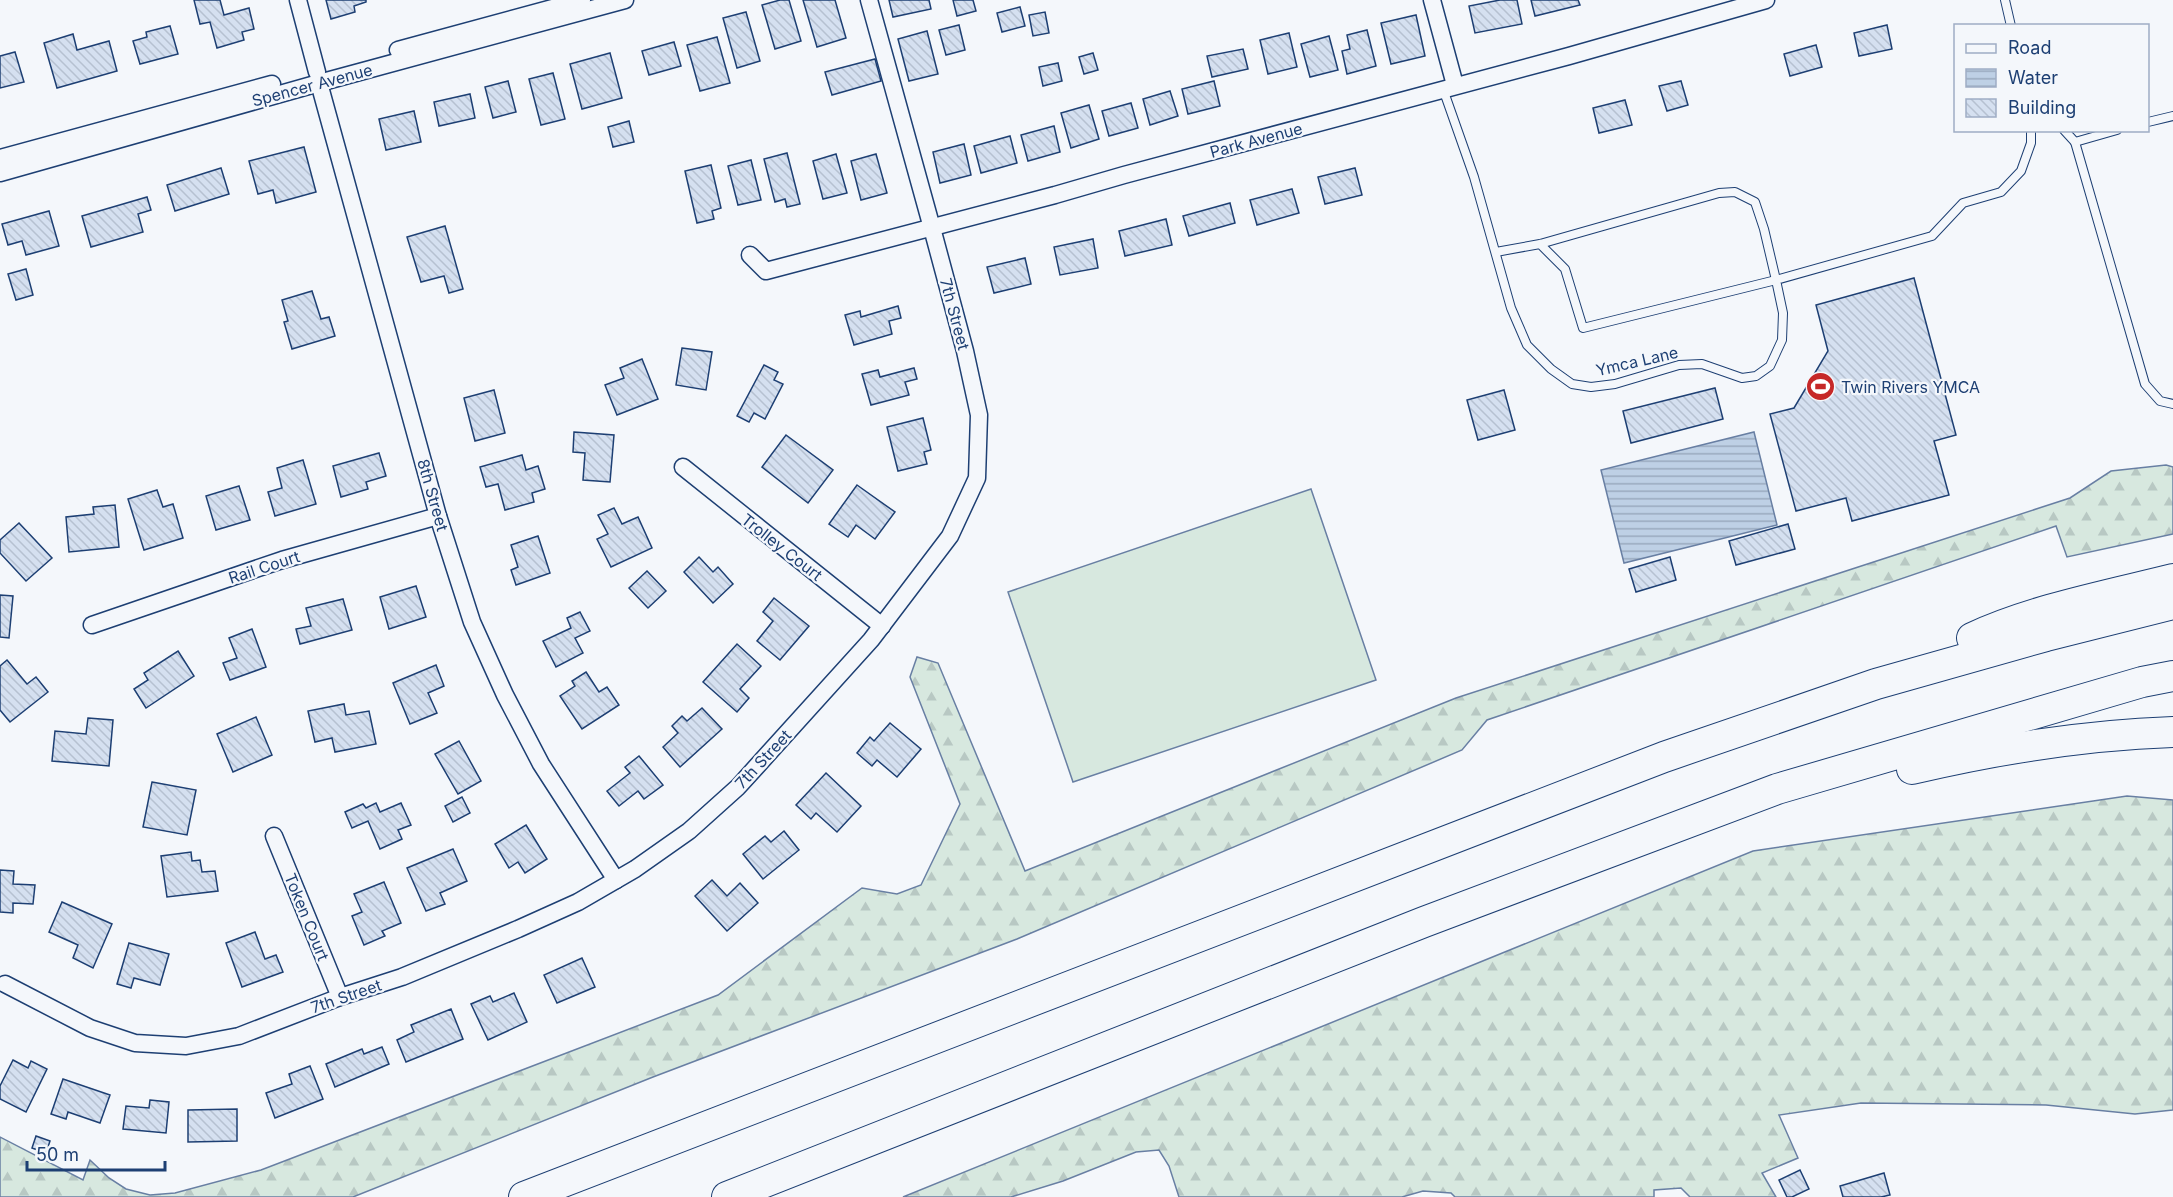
<svg xmlns="http://www.w3.org/2000/svg" width="2173" height="1197" font-family="Inter,sans-serif">
<style>
.forest{fill:url(#forest-firs);stroke:#687fa3;stroke-width:1.5}
.pitch{fill:#d7e8df;stroke:#687fa3;stroke-width:1.5}
.water{fill:url(#water-rules);stroke:#687fa3;stroke-width:1.5}
.building{fill:url(#building-back-hatch);stroke:#1d3f73;stroke-width:1.5}
.lines{fill:none;stroke-linecap:round;stroke-linejoin:round}
.lane-casing{stroke:#1d3f73;stroke-width:10}
.street-casing{stroke:#1d3f73;stroke-width:19}
.highway-casing{stroke:#1d3f73;stroke-width:32}
.lane{stroke:#f4f7fb;stroke-width:8}
.street{stroke:#f4f7fb;stroke-width:16}
.highway{stroke:#f4f7fb;stroke-width:30}
.labels{text-anchor:middle;stroke-width:4.5;stroke-linejoin:round;paint-order:stroke}
.street-label{font-size:16px;fill:#1d3f73;stroke:#f4f7fb}
.poi-label{font-size:16px;fill:#1d3f73;stroke:#f4f7fb;text-anchor:start}
</style>
<defs>
<pattern id="forest-firs" width="22" height="20" patternUnits="userSpaceOnUse" patternTransform="scale(1.5)"><rect width="22" height="20" fill="#d7e8df"/><path d="M5 1l3.5 6h-7zM16 11l3.5 6h-7z" fill="#b8c8c3"/></pattern>
<pattern id="water-rules" width="6" height="5" patternUnits="userSpaceOnUse" patternTransform="scale(1.5)"><rect width="6" height="5" fill="#bed0e5"/><path d="M0 2.5h6" fill="none" stroke="#9aaabe"/></pattern>
<pattern id="building-back-hatch" width="6" height="6" patternUnits="userSpaceOnUse" patternTransform="scale(1.5)"><rect width="6" height="6" fill="#d5e0f0"/><path d="M-1 5l2 2M0 0l6 6M5-1l2 2" fill="none" stroke="#b6c1d1"/></pattern>
</defs>
<rect width="100%" height="100%" fill="#f4f7fb"/>
<!-- forest -->
<g class="forest">
<path d="M2166 465 2173 467V534L2067 557 2056 526 1487 720 1462 750 1017 939 653 1077 353 1197H0V1137L83 1180 90 1160 109 1178 126 1189 150 1195 175 1193 261 1170 718 995 862 888 897 894 921 885 960 804 910 677 917 657 938 663 1025 871 1456 698 2070 498 2111 471Z"/>
<path d="M2127 796 2173 800V1110L2135 1114 2046 1105 1861 1103 1779 1115 1798 1158 1762 1173 1776 1197H1690L1681 1188 1654 1190V1197H1455L1451 1193 1423 1191 1402 1197H1179L1169 1166 1159 1150 1136 1152 1063 1181 1011 1197H903L1753 851Z"/>
</g>
<!-- pitch -->
<path class="pitch" d="M1311 489 1376 680 1073 782 1008 592Z"/>
<!-- water -->
<path class="water" d="M1754 432 1777 525 1624 563 1601 470Z"/>
<!-- building -->
<g class="building">
<path d="M194 0H220L224 15 249 8 254 29 242 32 244 40 217 48 210 22 200 24Z"/>
<path d="M326 0H366V2L354 6 355 12 331 19Z"/>
<path d="M780 0H789L801 41 775 49 762 5Z"/>
<path d="M803 0H835L846 38 817 47Z"/>
<path d="M889 0H929L931 9 893 17Z"/>
<path d="M953 0H973L976 11 957 16Z"/>
<path d="M1500 0H1517L1522 24 1475 33 1469 6Z"/>
<path d="M1531 0H1578L1580 5 1535 16Z"/>
<path d="M1020 7 1025 26 1002 32 997 13Z"/>
<path d="M746 12 760 61 737 68 723 18Z"/>
<path d="M1045 12 1049 33 1033 36 1029 15Z"/>
<path d="M1416 15 1425 56 1391 64 1381 23Z"/>
<path d="M959 25 965 50 946 55 939 30Z"/>
<path d="M1887 25 1892 49 1859 56 1854 33Z"/>
<path d="M170 26 178 54 140 64 133 41 147 37 146 32Z"/>
<path d="M1367 30 1376 66 1347 74 1342 51 1350 49 1347 35Z"/>
<path d="M927 31 938 74 909 81 898 39Z"/>
<path d="M1289 33 1297 67 1268 74 1260 40Z"/>
<path d="M73 34 77 50 109 41 117 71 57 88 44 43Z"/>
<path d="M1329 36 1338 70 1310 77 1301 44Z"/>
<path d="M717 37 730 83 700 91 687 45Z"/>
<path d="M674 42 681 66 649 75 642 51Z"/>
<path d="M1816 45 1822 67 1790 76 1784 54Z"/>
<path d="M1243 49 1248 69 1212 77 1207 56Z"/>
<path d="M15 52 24 82 0 88V56Z"/>
<path d="M610 53 622 98 582 109 570 64Z"/>
<path d="M1093 53 1098 70 1084 74 1079 57Z"/>
<path d="M875 59 881 81 832 95 825 72Z"/>
<path d="M1058 63 1062 81 1043 86 1039 67Z"/>
<path d="M553 73 565 119 541 125 529 79Z"/>
<path d="M508 81 516 112 493 118 485 87Z"/>
<path d="M1214 81 1220 106 1188 114 1182 89Z"/>
<path d="M1681 81 1688 105 1667 111 1659 86Z"/>
<path d="M1170 91 1178 116 1150 125 1143 99Z"/>
<path d="M470 94 475 118 439 126 434 102Z"/>
<path d="M1625 100 1632 125 1599 133 1593 108Z"/>
<path d="M1131 103 1138 128 1109 136 1102 111Z"/>
<path d="M1089 105 1099 139 1071 148 1061 113Z"/>
<path d="M414 111 421 142 386 150 379 119Z"/>
<path d="M629 121 634 142 613 147 608 127Z"/>
<path d="M1054 126 1060 152 1028 161 1021 135Z"/>
<path d="M1010 136 1017 163 981 173 974 146Z"/>
<path d="M964 144 971 175 940 183 933 152Z"/>
<path d="M304 147 316 192 276 203 273 190 258 194 249 161Z"/>
<path d="M787 153 800 204 787 207 785 199 775 202 764 159Z"/>
<path d="M836 154 847 193 823 199 813 161Z"/>
<path d="M876 154 887 193 861 200 851 161Z"/>
<path d="M751 160 761 200 738 205 728 166Z"/>
<path d="M711 165 721 208 712 211 714 219 697 223 685 171Z"/>
<path d="M221 168 229 194 175 211 167 185Z"/>
<path d="M1355 168 1362 195 1325 204 1318 177Z"/>
<path d="M1292 189 1299 213 1257 225 1250 200Z"/>
<path d="M147 197 151 210 138 214 143 232 91 247 82 216Z"/>
<path d="M1230 203 1235 223 1189 236 1183 216Z"/>
<path d="M49 211 59 246 26 255 22 241 8 245 2 224Z"/>
<path d="M1166 219 1172 245 1125 256 1119 231Z"/>
<path d="M445 226 463 289 449 293 444 276 421 282 407 237Z"/>
<path d="M1093 239 1098 268 1060 275 1054 247Z"/>
<path d="M1025 258 1031 284 994 293 987 267Z"/>
<path d="M26 269 33 295 16 300 8 274Z"/>
<path d="M1914 278 1956 435 1934 441 1949 495 1852 521 1846 498 1796 511 1770 414 1794 408 1828 351 1816 305Z"/>
<path d="M312 291 321 319 329 317 335 336 292 349 284 322 288 321 282 300Z"/>
<path d="M898 306 901 318 889 321 892 334 854 345 845 315 860 311 861 317Z"/>
<path d="M682 348 712 352 706 390 676 385Z"/>
<path d="M642 359 658 399 617 415 605 385 624 378 620 368Z"/>
<path d="M764 365 778 372 774 380 783 384 765 419 754 413 749 422 737 416Z"/>
<path d="M914 368 917 379 905 382 909 395 871 405 862 374 878 370 880 377Z"/>
<path d="M1715 388 1723 419 1631 443 1623 411Z"/>
<path d="M494 390 505 433 475 441 464 398Z"/>
<path d="M1504 390 1515 430 1478 440 1467 400Z"/>
<path d="M923 418 931 450 924 452 927 464 898 471 887 427Z"/>
<path d="M574 432 614 435 610 482 583 480 585 453 573 452Z"/>
<path d="M786 435 833 470 808 503 762 467Z"/>
<path d="M379 453 386 476 366 482 368 489 341 497 333 466Z"/>
<path d="M522 455 526 470 538 466 545 489 532 493 534 502 505 510 498 484 486 487 480 467Z"/>
<path d="M303 460 316 504 275 516 268 492 282 488 277 468Z"/>
<path d="M857 485 895 512 875 539 856 525 848 537 829 524Z"/>
<path d="M239 486 250 520 216 530 206 496Z"/>
<path d="M157 490 163 507 173 504 183 538 144 550 128 499Z"/>
<path d="M115 505 119 547 69 552 66 517 94 514 93 507Z"/>
<path d="M614 508 622 524 638 517 652 548 611 567 597 539 608 534 598 515Z"/>
<path d="M19 523 52 558 26 581 0 553V540Z"/>
<path d="M1788 524 1795 549 1736 565 1729 541Z"/>
<path d="M538 536 550 573 516 585 511 570 518 567 511 545Z"/>
<path d="M699 557 713 572 718 567 733 584 713 603 684 572Z"/>
<path d="M1670 557 1676 580 1636 592 1629 569Z"/>
<path d="M647 571 666 591 648 608 629 588Z"/>
<path d="M416 586 426 617 389 629 380 597Z"/>
<path d="M0 595 13 596 9 638 0 637Z"/>
<path d="M774 598 809 626 780 660 757 641 773 621 763 612Z"/>
<path d="M343 599 352 630 300 644 296 629 311 626 306 608Z"/>
<path d="M580 612 590 631 575 638 583 653 556 667 543 641 571 628 567 618Z"/>
<path d="M252 629 266 667 230 680 223 663 237 658 229 638Z"/>
<path d="M737 644 761 666 740 689 749 698 737 712 703 682Z"/>
<path d="M178 651 194 676 146 708 134 689 148 680 144 673Z"/>
<path d="M7 660 27 684 36 677 48 692 10 722 0 710V666Z"/>
<path d="M436 665 444 686 428 693 437 713 410 724 393 683Z"/>
<path d="M586 672 599 692 607 687 619 705 582 729 560 696 575 686 572 681Z"/>
<path d="M344 704 346 715 369 711 376 744 335 752 332 738 315 742 308 711Z"/>
<path d="M702 708 722 729 680 767 663 747 678 733 672 726 682 716 687 721Z"/>
<path d="M256 717 272 755 233 772 217 734Z"/>
<path d="M88 718 113 720 109 766 52 761 55 731 86 734Z"/>
<path d="M890 723 921 749 897 777 877 760 872 766 857 753 870 737 874 741Z"/>
<path d="M459 741 481 781 458 794 435 754Z"/>
<path d="M639 756 663 785 644 799 638 791 619 806 607 791 630 773 625 767Z"/>
<path d="M826 773 861 806 837 832 816 813 811 819 796 805Z"/>
<path d="M152 782 196 790 187 835 143 827Z"/>
<path d="M462 797 470 813 453 822 445 806Z"/>
<path d="M376 803 380 812 401 803 411 825 398 830 402 839 380 849 368 821 352 828 345 812 363 804 366 808Z"/>
<path d="M526 825 547 859 525 873 518 862 509 868 495 844Z"/>
<path d="M784 831 799 850 763 879 743 854 765 836 771 842Z"/>
<path d="M453 849 467 881 440 893 445 904 426 911 407 868Z"/>
<path d="M191 852 192 861 200 860 202 872 215 871 218 891 167 897 161 856Z"/>
<path d="M0 870 14 871 13 884 35 885 33 904 13 903V913L0 912Z"/>
<path d="M712 880 727 896 740 883 758 903 727 931 695 896Z"/>
<path d="M384 882 401 923 382 931 385 936 364 945 352 916 362 912 354 894Z"/>
<path d="M62 902 112 924 93 968 73 958 78 945 49 932Z"/>
<path d="M255 932 265 959 276 955 283 972 242 987 226 943Z"/>
<path d="M129 943 169 954 160 985 134 978 131 988 117 984Z"/>
<path d="M582 958 595 987 557 1003 544 975Z"/>
<path d="M514 993 527 1022 488 1040 471 1004 490 996 493 1002Z"/>
<path d="M451 1009 463 1039 406 1062 397 1040 414 1032 411 1025Z"/>
<path d="M382 1047 389 1064 335 1087 326 1064 362 1049 364 1054Z"/>
<path d="M13 1060 28 1068 31 1061 47 1069 26 1112 0 1099V1086Z"/>
<path d="M310 1066 323 1099 275 1118 266 1093 292 1084 289 1074Z"/>
<path d="M63 1079 110 1095 100 1123 68 1112 66 1119 51 1114Z"/>
<path d="M150 1100 169 1102 166 1133 123 1129 126 1106 149 1108Z"/>
<path d="M237 1109V1141L188 1142V1110Z"/>
<path d="M36 1136 50 1141 46 1153 32 1148Z"/>
<path d="M1800 1170 1809 1189 1792 1197H1787L1779 1180Z"/>
<path d="M1884 1173 1890 1195 1881 1197H1843L1840 1186Z"/>
</g>
<g class="lines">
<defs>
<g id="lane">
<path d="M2005 0 2011 26"/>
<path d="M1443 89 1474 177 1511 308 1527 345 1551 369 1572 384 1591 387 1615 384 1679 365 1702 364 1742 378 1756 376 1770 366 1782 340 1783 313 1776 280 1932 236 1963 203 2001 192 2021 171 2031 143V130"/>
<path d="M2148 122 2173 116"/>
<path d="M2064 130 2075 142 2117 130"/>
<path d="M2075 142 2145 384 2160 401 2173 404"/>
<path d="M1496 252 1540 244 1719 193 1735 192 1755 202 1764 229 1776 280 1583 328 1565 269 1540 244"/>
</g>
<g id="street">
<path d="M298 0 317 72"/>
<path d="M1432 0 1455 85"/>
<path d="M398 50 582 0"/>
<path d="M319 83 438 516 472 622 505 695 541 764 616 880"/>
<path d="M0 158 272 84"/>
<path d="M0 173 319 83 625 0"/>
<path d="M750 255 766 271 1055 195 1124 175 1569 56 1766 0"/>
<path d="M683 467 882 626"/>
<path d="M92 625 282 560 438 516"/>
<path d="M274 836 340 997"/>
<path d="M5 984 90 1028 135 1043 186 1046 239 1036 340 997 402 977 518 929 578 902 635 869 689 831 738 787 871 640 950 536 977 478 979 415 965 351 932 228 869 0"/>
</g>
<g id="highway">
<path d="M1972 638C2031 610 2109 595 2173 579"/>
<path d="M1912 769C1997 749 2085 735 2173 732"/>
<path d="M524 1197 1664 757 1876 684 2046 636 2173 604"/>
<path d="M727 1197 1424 922 1777 789 2142 682 2173 676"/>
</g>
</defs>
<!-- lane casing -->
<use href="#lane" class="lane-casing"/>
<!-- street casing -->
<use href="#street" class="street-casing"/>
<!-- highway casing -->
<use href="#highway" class="highway-casing"/>
<!-- lane -->
<use href="#lane" class="lane"/>
<!-- street -->
<use href="#street" class="street"/>
<!-- highway -->
<use href="#highway" class="highway"/>
</g>
<!-- icons -->
<defs>
<symbol id="stadium-disc" viewBox="-11 -11 22 22"><circle r="9.5" fill="#c62828" stroke="#f4f7fb"/><path d="M0-5a6.5 5 0 1 0 0 10a6.5 5 0 1 0 0-10ZM-3.5-1.8h7v3.6h-7Z" fill="#fff"/></symbol>
</defs>
<g fill-rule="evenodd">
<use href="#stadium-disc" x="1804" y="370" width="33" height="33"/>
</g>
<g class="labels">
<!-- street labels -->
<g class="street-label">
<text transform="translate(312 85) rotate(-15)" y="6">Spencer Avenue</text>
<text transform="translate(1256 140) rotate(-15)" y="6">Park Avenue</text>
<text transform="translate(955 314) rotate(75)" y="6">7th Street</text>
<text transform="translate(1637 361) rotate(-13)" y="6">Ymca Lane</text>
<text transform="translate(433 495) rotate(74)" y="6">8th Street</text>
<text transform="translate(782 547) rotate(38)" y="6">Trolley Court</text>
<text transform="translate(264 567) rotate(-18)" y="6">Rail Court</text>
<text transform="translate(763 759) rotate(-47)" y="6">7th Street</text>
<text transform="translate(307 917) rotate(68)" y="6">Token Court</text>
<text transform="translate(346 996) rotate(-19)" y="6">7th Street</text>
</g>
<!-- poi labels -->
<g class="poi-label">
<text x="1841" y="393">Twin Rivers YMCA</text>
</g>
</g>
<!-- legend -->
<rect x="1954" y="24" width="195" height="108" fill="#f4f7fb" stroke="#9eadc5" stroke-width="1.5"/>
<rect x="1966" y="44" width="30" height="9" fill="#f4f7fb" stroke="#9eadc5" stroke-width="1.5"/>
<text x="2008" y="54" font-size="18" fill="#1d3f73">Road</text>
<rect x="1966" y="69" width="30" height="18" fill="url(#water-rules)" stroke="#9eadc5" stroke-width="1.5"/>
<text x="2008" y="84" font-size="18" fill="#1d3f73">Water</text>
<rect x="1966" y="99" width="30" height="18" fill="url(#building-back-hatch)" stroke="#9eadc5" stroke-width="1.5"/>
<text x="2008" y="114" font-size="18" fill="#1d3f73">Building</text>
<!-- scale -->
<path d="M27 1161v9h138v-9" fill="none" stroke="#1d3f73" stroke-width="3"/>
<text x="36" y="1161" font-size="18" fill="#1d3f73" stroke="#f4f7fb" stroke-width="4.5" paint-order="stroke">50 m</text>
</svg>
